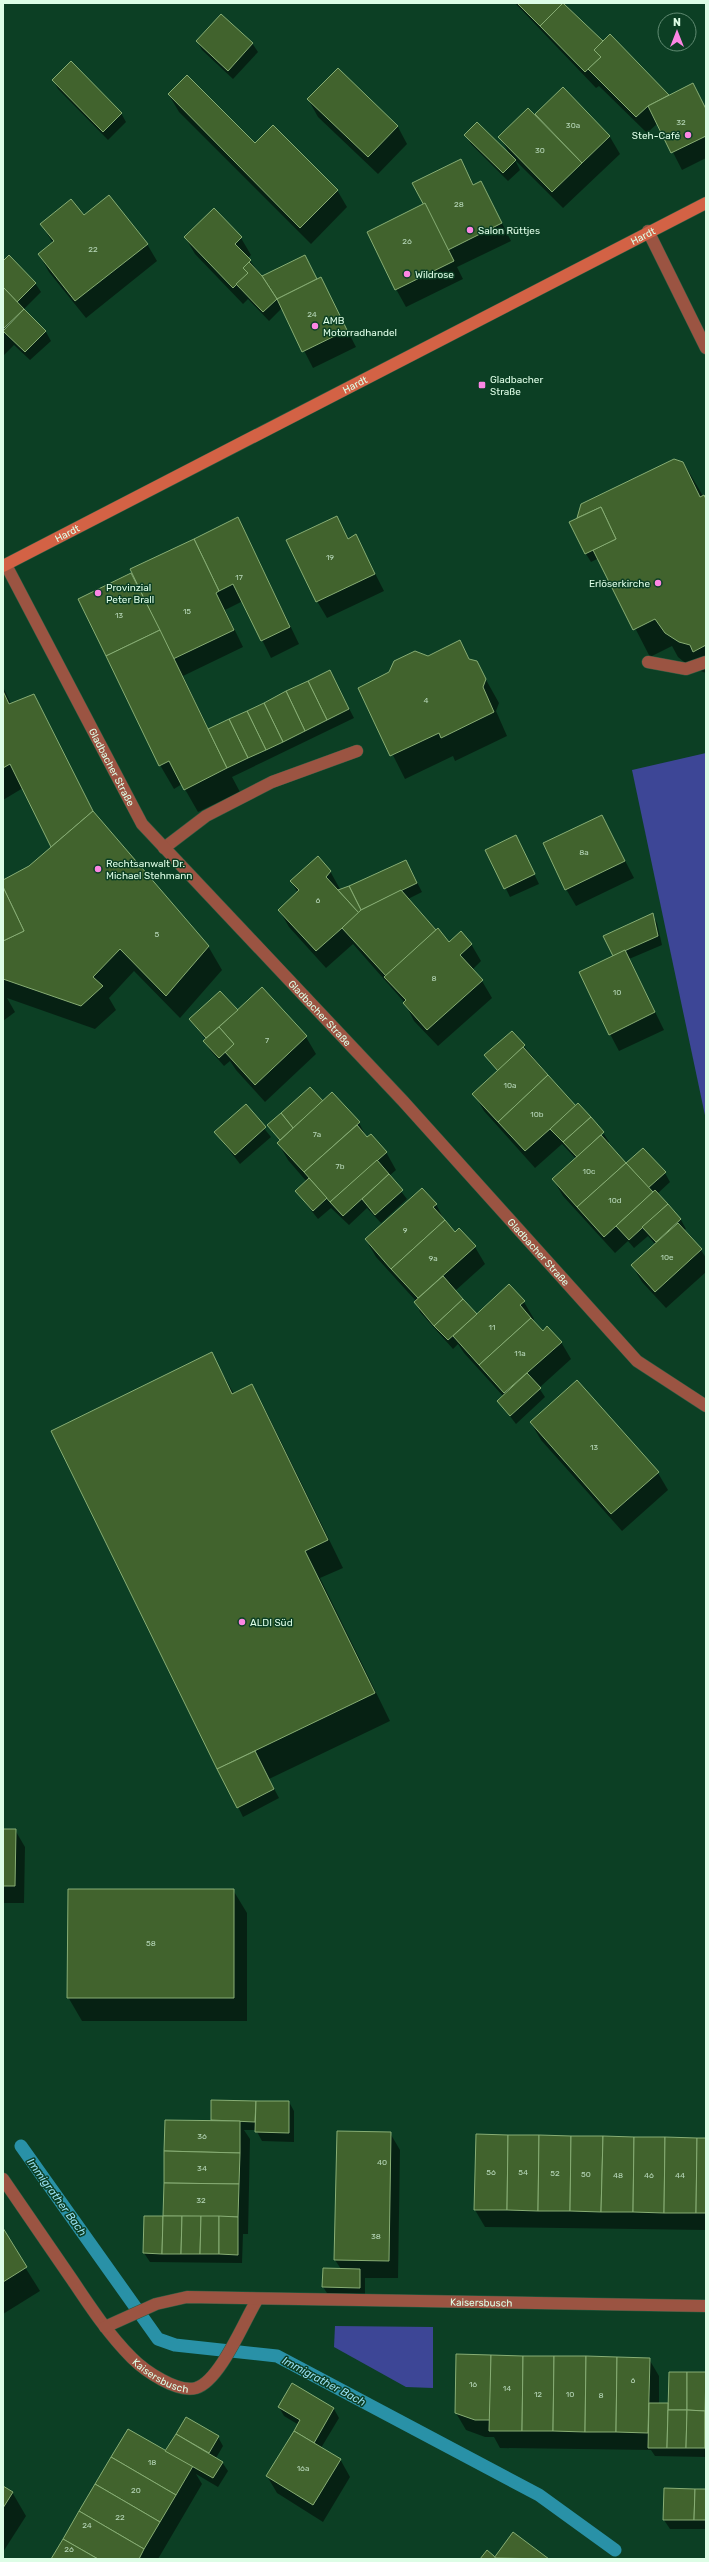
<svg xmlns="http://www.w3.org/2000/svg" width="709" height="2562" font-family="Rubik,sans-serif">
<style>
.green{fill:#3d4696}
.shadow{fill:#0007}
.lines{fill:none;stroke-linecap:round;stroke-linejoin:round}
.stream{stroke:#2991a7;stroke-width:13}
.building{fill:#41632d;stroke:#87ad74}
.lane-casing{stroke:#2d5d43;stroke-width:13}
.street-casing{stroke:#2d5d43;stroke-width:13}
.secondary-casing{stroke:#2d5d43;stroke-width:13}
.lane{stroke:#9b5442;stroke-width:12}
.street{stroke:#9b5442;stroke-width:12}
.secondary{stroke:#d36245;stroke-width:12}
.poi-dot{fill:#fc86e4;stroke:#0c3f24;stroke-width:1.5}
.labels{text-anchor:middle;stroke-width:3;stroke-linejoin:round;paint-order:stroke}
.number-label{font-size:8px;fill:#b6d6b8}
.poi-label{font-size:10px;fill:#ddfde6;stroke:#0c3f24;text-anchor:start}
.street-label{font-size:10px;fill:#ddfde6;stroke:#0c3f24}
.water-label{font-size:11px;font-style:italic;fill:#97dff2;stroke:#0c3f24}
</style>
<rect width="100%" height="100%" fill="#0c3f24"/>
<!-- green -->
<g class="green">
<path d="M706 753V1120L632 770Z"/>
<path d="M335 2326 433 2327V2388L406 2387 334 2347Z"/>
</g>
<!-- shadow -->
<g class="shadow">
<path d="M515 3H564L603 43 610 36 669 96 693 84 706 108V158L682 170 658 123 647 133 599 86 596 88Z"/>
<path d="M197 41 252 43 258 52 233 79 202 50Z"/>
<path d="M338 69 398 127 407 144 378 174 318 117 308 99Z"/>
<path d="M53 80 121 113 126 122 108 140 58 89Z"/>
<path d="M563 88 610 137 620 154 563 208 515 160 520 170 508 181 471 144 466 135 510 155 500 137 535 115Z"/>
<path d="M169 95 337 190 347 207 311 244 179 112Z"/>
<path d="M460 160 474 185 481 182 511 241 457 267 463 279 406 307 396 289 425 205Z"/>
<path d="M84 216 147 244 157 261 86 318 49 272 39 254 53 243 41 224Z"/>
<path d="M185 237 241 238 251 255 248 258 262 277 317 280 321 279 356 347 313 368 282 308 269 321 248 299 243 304 195 254Z"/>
<path d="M3 262 35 283 41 292 23 310 46 332 51 341 30 360 14 345 3 356Z"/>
<path d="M683 462 706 501V673L690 667 678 657 672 646 650 657 599 558 591 562 586 554 578 519 582 504Z"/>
<path d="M336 517 349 539 356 536 384 591 327 618 317 601Z"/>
<path d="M238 518 299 644 271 658 243 601 225 610 243 647 183 676 209 730 335 681 354 718 232 777 240 792 198 812 182 784 174 789 160 765 79 599Z"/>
<path d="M459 641 471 661 476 662 499 703 496 711 507 736 455 761 453 756 405 779 359 688Z"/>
<path d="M3 687 11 704 34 695 96 816 208 946 222 970 180 1018 134 971 109 998 116 1010 95 1029 7 998 15 1012 3 1021V881L30 867 52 847 23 788 3 800Z"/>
<path d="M602 816 634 878 576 906 566 889Z"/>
<path d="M520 845 539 884 510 897 487 850Z"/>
<path d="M406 861 422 892 408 899 449 943 471 944 481 961 472 970 482 981 492 998 438 1046 414 1021 405 1003 353 944 326 968 289 927 279 910 298 893 291 881 330 871 340 889 337 892Z"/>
<path d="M652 914 657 923 662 945 629 959 664 1030 619 1051 610 1034 614 956Z"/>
<path d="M262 989 306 1037 316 1054 265 1102 236 1070 230 1061 224 1066 210 1050 205 1041 206 1040 190 1019 237 1011Z"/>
<path d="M512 1032 600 1137 604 1134 609 1142 607 1143 629 1168 665 1173 670 1182 657 1194 681 1220 686 1229 684 1230 701 1250 706 1258V1272L666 1308 642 1282 632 1265 655 1244 648 1236 634 1248 628 1241 615 1253 563 1196 553 1179 576 1159 562 1144 535 1168 484 1111 474 1094 498 1072 486 1055Z"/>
<path d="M323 1102 359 1123 367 1138 386 1152 396 1170 389 1176 407 1199 381 1223 367 1208 349 1225 331 1208 318 1219 296 1191 307 1182 288 1160 278 1143 280 1141 268 1125Z"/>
<path d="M246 1106 271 1137 240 1164 215 1132Z"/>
<path d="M436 1204 445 1222 455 1234 475 1247 485 1264 455 1291 476 1314 524 1302 534 1319 532 1321 543 1332 561 1342 571 1359 539 1388 545 1397 516 1424 498 1401 503 1396 464 1353 458 1344 453 1349 420 1312 416 1301 376 1257 366 1240Z"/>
<path d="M211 1354 234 1394 251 1386 267 1413 343 1568 320 1578 390 1721 269 1779 279 1798 243 1817 53 1431Z"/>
<path d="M531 1423 658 1473 668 1490 622 1531 541 1440Z"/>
<path d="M3 1830H15L25 1847 24 1903H3Z"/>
<path d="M233 1890 247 1913V2021H82L68 1997Z"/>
<path d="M212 2101 289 2102 294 2111V2142L262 2141 256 2130H244L250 2139 248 2234H243L242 2263 150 2262 144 2253 145 2217H164L213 2121Z"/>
<path d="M338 2132 390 2133 400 2150 398 2278H365V2296H329L323 2287 341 2269 335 2260Z"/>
<path d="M706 2139V2230L485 2227 475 2210Z"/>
<path d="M3 2232 40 2291 3 2314Z"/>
<path d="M649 2359 659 2376V2404H669L670 2373H706V2457L655 2456 651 2450 500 2448 494 2437H485L466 2430 456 2413Z"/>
<path d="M292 2384 334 2409 339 2418 321 2448 340 2459 350 2477 323 2522 277 2493 267 2476 299 2425 284 2416 279 2407Z"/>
<path d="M186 2418 218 2437 223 2446 216 2458 222 2462 228 2471 218 2487 196 2474 202 2484 158 2559H52L166 2452Z"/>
<path d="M3 2487 12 2492 26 2516 3 2552Z"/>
<path d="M665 2489 706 2490V2529H670L664 2520Z"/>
<path d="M513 2534 547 2559H481L495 2558Z"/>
</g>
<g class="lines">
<!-- stream -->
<path class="stream" d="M21 2146 158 2339 175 2345 277 2356 539 2495 615 2550"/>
</g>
<!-- building -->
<g class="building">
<path d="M517 3H563L540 26Z"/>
<path d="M563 3 603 41 594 50 601 57 585 72 540 26Z"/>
<path d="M221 14 253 43 228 71 196 41Z"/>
<path d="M610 34 669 95 648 106 636 117 588 69 601 57 594 50Z"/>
<path d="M71 61 122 113 103 132 52 80Z"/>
<path d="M338 68 398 126 368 157 307 99Z"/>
<path d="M187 75 255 143 273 125 338 190 300 228 168 94Z"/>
<path d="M693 83 706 109V136L671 153 648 106Z"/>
<path d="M563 87 610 136 582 163 535 114Z"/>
<path d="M528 108 582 163 552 192 498 137Z"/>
<path d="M477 122 516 160 503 173 464 135Z"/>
<path d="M461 159 473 185 481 181 502 223 448 250 412 183Z"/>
<path d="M109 195 148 244 75 301 38 254 54 241 40 224 71 199 84 215Z"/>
<path d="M425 203 454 261 395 290 367 232Z"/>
<path d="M214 208 242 237 235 244 251 260 243 268 248 273 233 288 184 237Z"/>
<path d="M9 255 36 283 17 302 3 287V261Z"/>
<path d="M305 255 317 279 277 299 262 276Z"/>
<path d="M249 262 262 276 277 299 263 312 236 284 248 273 243 268Z"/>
<path d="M321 277 347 330 302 352 277 299Z"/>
<path d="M3 287 24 309 3 329Z"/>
<path d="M24 309 46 331 25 352 3 331Z"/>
<path d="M674 459 683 462 700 497 704 495 706 499V645L693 652 690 645 679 642 665 633 655 619 633 630 593 550 616 539 601 507 577 518 581 504Z"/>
<path d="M601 507 616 539 585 554 569 522Z"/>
<path d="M337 516 348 539 356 534 375 574 316 602 286 540Z"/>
<path d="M238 517 290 627 261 641 233 584 219 591 194 539Z"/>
<path d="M194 539 219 591 216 593 234 630 173 659 130 569Z"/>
<path d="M131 573 160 630 106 656 78 599Z"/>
<path d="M160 630 227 768 184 790 169 761 159 766 106 656Z"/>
<path d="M460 640 469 659 477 661 486 679 483 687 494 712 441 738 439 733 390 756 358 688 389 672 394 661 415 651 428 656Z"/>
<path d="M330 670 349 709 327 720 308 681Z"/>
<path d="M308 681 327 720 305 731 286 691Z"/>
<path d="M3 691 9 704 34 694 93 811 51 847 10 764 3 768Z"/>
<path d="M286 691 305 731 283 742 264 703Z"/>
<path d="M264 703 283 742 266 750 247 711Z"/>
<path d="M247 711 266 750 248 758 229 719Z"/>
<path d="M229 719 248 758 227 768 208 729Z"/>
<path d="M93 811 209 946 166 996 120 949 93 977 103 986 81 1006 3 979V941L24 931 3 887V880L29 866Z"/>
<path d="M602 815 625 861 565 890 543 843Z"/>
<path d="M516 835 535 874 504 889 485 850Z"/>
<path d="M318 856 331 871 326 877 359 913 316 951 278 910 299 890 290 881Z"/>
<path d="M406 860 417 883 361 910 349 886Z"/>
<path d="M349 886 361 910 359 913 338 890Z"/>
<path d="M3 887 24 931 3 941Z"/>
<path d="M401 890 436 930 386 976 342 928 361 910Z"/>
<path d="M653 913 658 936 613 956 603 936Z"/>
<path d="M438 928 449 942 461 931 472 944 460 955 483 980 427 1030 403 1003 406 1000 384 977Z"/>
<path d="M625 950 655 1012 609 1035 579 972Z"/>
<path d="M262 987 307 1036 255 1085 225 1052 234 1044 219 1027Z"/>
<path d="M220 991 238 1010 206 1038 189 1019Z"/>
<path d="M219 1027 234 1044 219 1058 203 1041Z"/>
<path d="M512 1031 525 1045 498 1071 484 1055Z"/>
<path d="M523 1047 548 1075 498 1122 472 1094Z"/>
<path d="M548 1075 576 1106 525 1151 498 1122Z"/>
<path d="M310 1087 323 1101 293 1128 281 1113Z"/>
<path d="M332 1092 360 1122 304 1172 277 1143Z"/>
<path d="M578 1103 591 1117 563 1142 550 1129Z"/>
<path d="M246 1104 266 1127 235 1155 214 1132Z"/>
<path d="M281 1113 293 1128 280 1140 267 1125Z"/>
<path d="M591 1117 604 1132 577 1157 563 1142Z"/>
<path d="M357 1125 367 1137 371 1134 387 1152 330 1202 304 1172Z"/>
<path d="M601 1135 626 1163 577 1207 552 1179Z"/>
<path d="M643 1148 666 1172 648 1188 626 1163Z"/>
<path d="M377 1160 389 1174 343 1216 330 1202Z"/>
<path d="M626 1163 653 1192 604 1237 577 1207Z"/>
<path d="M389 1174 403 1190 375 1215 362 1199Z"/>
<path d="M309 1178 327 1198 313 1211 295 1191Z"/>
<path d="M422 1188 437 1204 433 1207 445 1220 391 1269 365 1239Z"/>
<path d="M655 1190 668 1204 629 1240 616 1226Z"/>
<path d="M668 1204 681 1219 656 1242 642 1227Z"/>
<path d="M445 1220 455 1232 459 1228 476 1246 418 1298 391 1269Z"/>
<path d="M678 1223 702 1249 655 1292 631 1265Z"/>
<path d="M443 1276 463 1299 434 1326 414 1302Z"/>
<path d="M509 1284 525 1301 520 1305 531 1318 479 1365 453 1336Z"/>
<path d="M463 1299 477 1314 448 1340 434 1326Z"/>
<path d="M531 1318 543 1331 547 1326 562 1342 504 1393 479 1365Z"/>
<path d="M212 1352 232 1394 252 1384 328 1540 305 1551 375 1693 217 1769 51 1431Z"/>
<path d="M527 1373 541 1388 510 1416 497 1401Z"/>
<path d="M577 1380 659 1472 611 1514 530 1422Z"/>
<path d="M255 1751 274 1789 237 1808 217 1769Z"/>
<path d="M3 1829H16L15 1886H3Z"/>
<path d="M68 1889H234V1998H67Z"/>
<path d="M211 2100 256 2101 255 2122 211 2120Z"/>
<path d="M256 2101H289V2133L255 2132Z"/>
<path d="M165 2120 240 2121V2153L164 2151Z"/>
<path d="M337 2131 391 2132 389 2261 334 2260Z"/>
<path d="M476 2134 508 2135 507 2210H474Z"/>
<path d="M508 2135H539L538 2211 507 2210Z"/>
<path d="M539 2135 571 2136 570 2211H538Z"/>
<path d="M571 2136H603L601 2212 570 2211Z"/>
<path d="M603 2136 634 2137 633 2212H601Z"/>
<path d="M634 2137H665L664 2213 633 2212Z"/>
<path d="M665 2137 697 2138 696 2213H664Z"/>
<path d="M697 2138H706V2213H696Z"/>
<path d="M164 2151 240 2153 239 2184 164 2183Z"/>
<path d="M164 2183 239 2184 238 2217 163 2216Z"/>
<path d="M144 2216H163L162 2254 143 2253Z"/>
<path d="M163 2216H182L181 2254H162Z"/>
<path d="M182 2216H201L200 2254H181Z"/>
<path d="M201 2216H219V2254H200Z"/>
<path d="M219 2216 238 2217V2255L219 2254Z"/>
<path d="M3 2228 27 2267 3 2282Z"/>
<path d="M323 2268 360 2269V2288L322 2287Z"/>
<path d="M456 2354 491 2355V2420H475L455 2413Z"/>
<path d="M491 2355 523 2356 522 2431H489Z"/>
<path d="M523 2356H554L553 2431H522Z"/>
<path d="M554 2356H586L585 2432 553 2431Z"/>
<path d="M586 2356 617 2357 616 2432H585Z"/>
<path d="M617 2357 650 2358 648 2433 616 2432Z"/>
<path d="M669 2372H687V2410H668Z"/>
<path d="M687 2372H706L705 2411 687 2410Z"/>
<path d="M292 2383 334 2408 314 2443 294 2431 300 2420 278 2407Z"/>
<path d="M649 2403H668L667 2448H648Z"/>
<path d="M668 2410H687L686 2448H667Z"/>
<path d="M687 2410 705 2411V2448H686Z"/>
<rect x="705" y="2411" width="1" height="37"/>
<path d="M186 2417 219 2436 209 2453 176 2434Z"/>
<path d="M128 2429 193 2466 176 2495 111 2457Z"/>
<path d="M294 2431 341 2459 313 2505 266 2476Z"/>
<path d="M176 2434 223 2462 213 2478 165 2451Z"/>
<path d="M111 2457 176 2495 160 2522 95 2484Z"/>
<path d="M95 2484 160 2522 144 2549 79 2511Z"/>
<path d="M3 2486 13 2492 3 2508Z"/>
<path d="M664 2488 695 2489 694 2520H663Z"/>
<path d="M695 2489H706V2520H694Z"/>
<path d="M79 2511 144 2549 139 2559H98L63 2539Z"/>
<path d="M513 2532 549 2559 494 2558Z"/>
<path d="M63 2539 98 2559H51Z"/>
<path d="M487 2550 494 2556 496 2559H480Z"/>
</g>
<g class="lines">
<defs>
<g id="lane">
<path d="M648 231 706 348"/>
<path d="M648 662 686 669 706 662"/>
<path d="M164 848 206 816 272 782 357 751"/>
</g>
<g id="street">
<path id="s1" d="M6 565 142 824 403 1101 637 1361 706 1406"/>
<path id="s2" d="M3 2179C26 2213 50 2247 73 2281 91 2308 109 2335 132 2358 145 2371 177 2393 196 2388 220 2381 244 2321 257 2300"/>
<path id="s3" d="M105 2327 156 2304 187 2297 706 2306"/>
</g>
<g id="secondary">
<path id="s4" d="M3 566 706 203"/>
</g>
</defs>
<!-- lane casing -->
<use href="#lane" class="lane-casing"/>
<!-- street casing -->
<use href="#street" class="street-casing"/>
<!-- secondary casing -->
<use href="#secondary" class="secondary-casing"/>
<!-- lane -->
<use href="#lane" class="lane"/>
<!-- street -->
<use href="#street" class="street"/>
<!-- secondary -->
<use href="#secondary" class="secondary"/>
</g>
<!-- markers -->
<g class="poi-dot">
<circle cx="688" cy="135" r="4"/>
<circle cx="470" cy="230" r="4"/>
<circle cx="407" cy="274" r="4"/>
<circle cx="315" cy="326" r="4"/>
<rect x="478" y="381" width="8" height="8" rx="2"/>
<circle cx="658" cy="583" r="4"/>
<circle cx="98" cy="593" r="4"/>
<circle cx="98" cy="869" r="4"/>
<circle cx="242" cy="1622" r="4"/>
</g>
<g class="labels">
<!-- number labels -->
<g class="number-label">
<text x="681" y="125">32</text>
<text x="573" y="128">30a</text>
<text x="540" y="153">30</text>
<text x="459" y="207">28</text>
<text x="407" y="244">26</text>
<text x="93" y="252">22</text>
<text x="312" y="317">24</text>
<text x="330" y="560">19</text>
<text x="239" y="580">17</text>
<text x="187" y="614">15</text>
<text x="119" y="618">13</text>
<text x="426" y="703">4</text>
<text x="584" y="855">8a</text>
<text x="318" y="903">6</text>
<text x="157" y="937">5</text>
<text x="434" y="981">8</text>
<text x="617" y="995">10</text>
<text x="267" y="1043">7</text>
<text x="510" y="1088">10a</text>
<text x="537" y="1117">10b</text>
<text x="317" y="1137">7a</text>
<text x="340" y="1169">7b</text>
<text x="589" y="1174">10c</text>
<text x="615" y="1203">10d</text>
<text x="405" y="1233">9</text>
<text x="667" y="1260">10e</text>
<text x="433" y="1261">9a</text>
<text x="492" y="1330">11</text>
<text x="520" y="1356">11a</text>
<text x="594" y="1450">13</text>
<text x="151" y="1946">58</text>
<text x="202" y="2139">36</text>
<text x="382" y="2165">40</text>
<text x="202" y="2171">34</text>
<text x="491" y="2175">56</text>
<text x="523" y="2175">54</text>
<text x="555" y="2176">52</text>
<text x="586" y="2177">50</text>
<text x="618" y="2178">48</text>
<text x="649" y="2178">46</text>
<text x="680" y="2178">44</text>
<text x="201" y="2203">32</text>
<text x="376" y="2239">38</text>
<text x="633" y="2383">6</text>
<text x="473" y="2387">16</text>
<text x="507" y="2391">14</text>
<text x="538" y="2397">12</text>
<text x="570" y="2397">10</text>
<text x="601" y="2398">8</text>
<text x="152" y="2465">18</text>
<text x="303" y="2471">16a</text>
<text x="136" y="2493">20</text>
<text x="120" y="2520">22</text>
<text x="87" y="2528">24</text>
<text x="69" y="2552">26</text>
</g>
<!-- poi labels -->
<g class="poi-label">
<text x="680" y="139" text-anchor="end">Steh-Café</text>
<text x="478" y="234">Salon Rüttjes</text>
<text x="415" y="278">Wildrose</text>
<text x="323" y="324">AMB<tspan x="323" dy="12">Motorradhandel</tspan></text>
<text x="490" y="383">Gladbacher<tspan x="490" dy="12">Straße</tspan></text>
<text x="650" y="587" text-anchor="end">Erlöserkirche</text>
<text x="106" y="591">Provinzial<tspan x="106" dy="12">Peter Brall</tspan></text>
<text x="106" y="867">Rechtsanwalt Dr.<tspan x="106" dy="12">Michael Stehmann</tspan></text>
<text x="250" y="1626">ALDI Süd</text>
</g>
<!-- street labels -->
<g class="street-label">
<text dy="4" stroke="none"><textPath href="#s4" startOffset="720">Hardt</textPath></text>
<text dy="4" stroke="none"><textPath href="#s4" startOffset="396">Hardt</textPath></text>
<text dy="4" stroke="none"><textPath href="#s4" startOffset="72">Hardt</textPath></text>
<text dy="4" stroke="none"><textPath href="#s1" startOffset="228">Gladbacher Straße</textPath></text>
<text dy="4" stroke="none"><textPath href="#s1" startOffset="552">Gladbacher Straße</textPath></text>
<text dy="4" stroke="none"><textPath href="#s1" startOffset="876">Gladbacher Straße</textPath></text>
<text dy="4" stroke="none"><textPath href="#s3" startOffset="382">Kaisersbusch</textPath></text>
<text dy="4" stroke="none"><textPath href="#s2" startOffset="255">Kaisersbusch</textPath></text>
</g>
<!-- water labels -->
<g class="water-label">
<text transform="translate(57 2197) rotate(54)" y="4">Immigrather Bach</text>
<text transform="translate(324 2381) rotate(28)" y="4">Immigrather Bach</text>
</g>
</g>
<!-- border -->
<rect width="709" height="2562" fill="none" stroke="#ddfde6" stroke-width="8"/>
<!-- north arrow -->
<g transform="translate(677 32)"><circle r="19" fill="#0c3f24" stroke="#608b72"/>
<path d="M0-3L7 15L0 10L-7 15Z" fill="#fc86e4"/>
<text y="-6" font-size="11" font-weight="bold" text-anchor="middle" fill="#ddfde6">N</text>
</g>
</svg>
